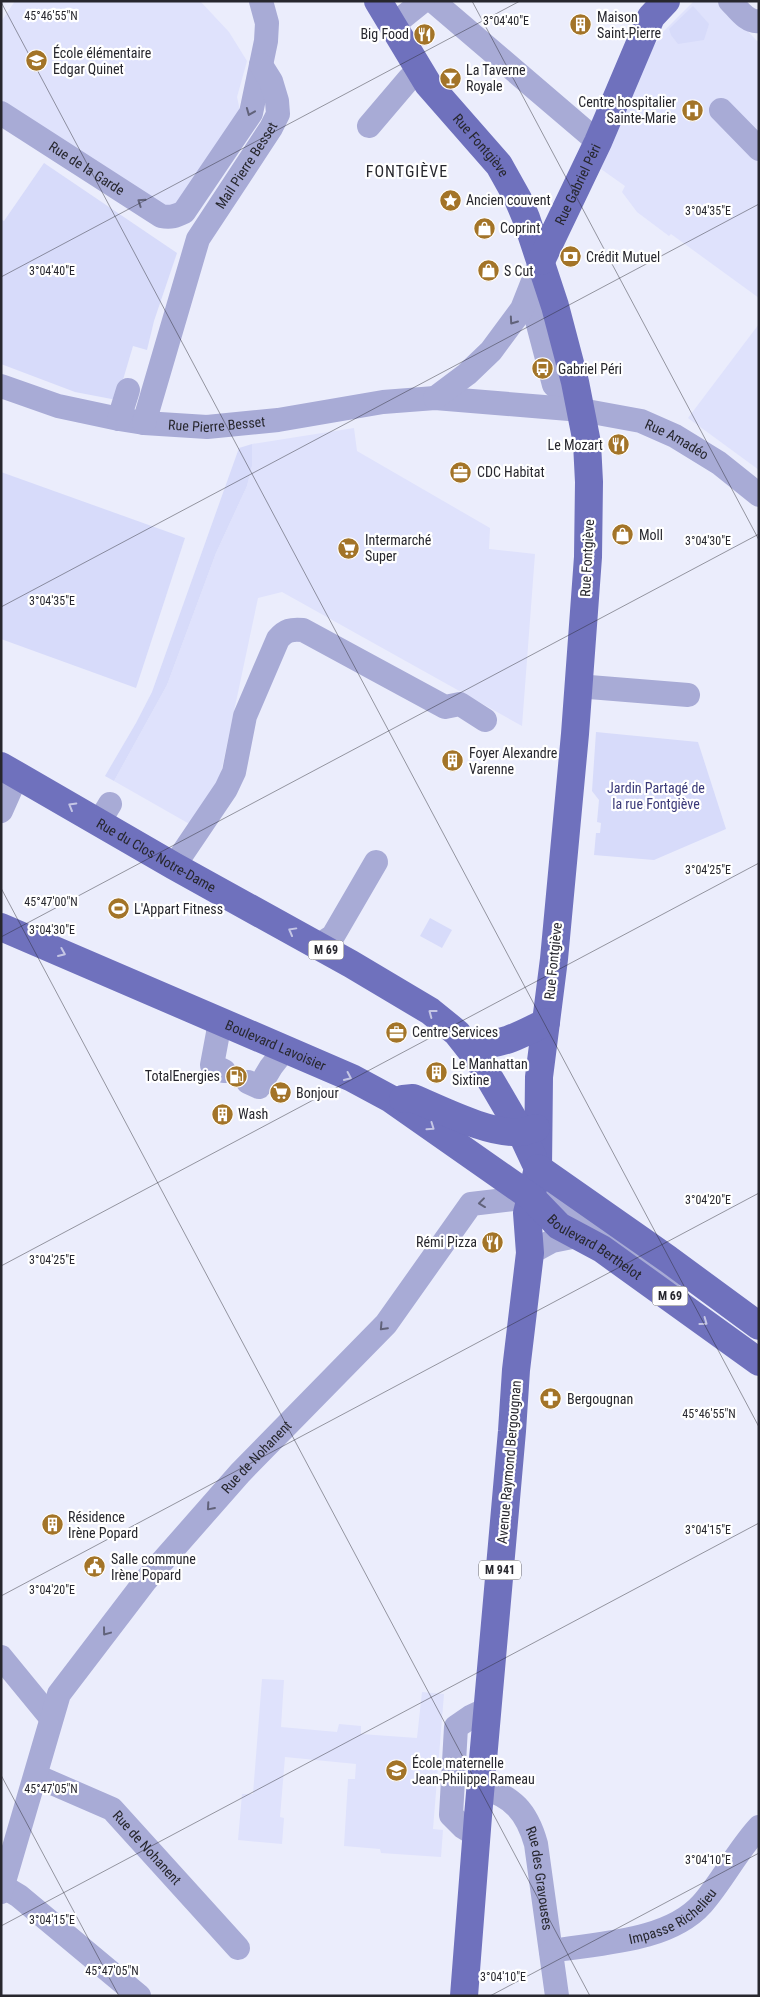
<svg xmlns="http://www.w3.org/2000/svg" width="760" height="1997" font-family="'Roboto Condensed',sans-serif">
<style>
.built{fill:#dfe2fc}
.green{fill:#d7dbfa}
.lines{fill:none;stroke-linecap:round;stroke-linejoin:round}
.minor{stroke:#a8abd6;stroke-width:24}
.major{stroke:#6f71bd;stroke-width:28}
.oneway{stroke:#61627a}
.oneway2{stroke:#c5c6e5}
.ticks{fill:none;stroke:#27272e;stroke-width:1;stroke-opacity:0.45}
.labels{text-anchor:middle;stroke-width:4.5;stroke-linejoin:round;paint-order:stroke}
.shield{fill:#fff;stroke:#68686d;stroke-width:1}
.shield-label{font-size:12px;font-weight:bold;fill:#27272e}
.poi-label{font-size:14px;fill:#27272e;stroke:#fff;text-anchor:start}
.street-label{font-size:14px;fill:#27272e;stroke:#fff}
.park-label{font-size:14px;fill:#3a3979;stroke:#fff}
.quarter-label{font-size:16px;letter-spacing:1px;fill:#27272e;stroke:#fff}
.ticks-label{font-size:12px;text-anchor:middle;fill:#27272e;stroke:#fff;stroke-width:4.5;stroke-linejoin:round;paint-order:stroke}
</style>
<rect width="100%" height="100%" fill="#ebedfc"/>
<!-- built -->
<g class="built">
<path d="M15 1H200L229 32 247 61 237 97 241 116 180 205 163 208 1 100V22Z"/>
<path d="M694 1H719L757 41 759 40V298L671 234 669 236 637 212 622 192 625 186 601 169 650 52 664 31Z"/>
<path d="M759 324V470L688 418Z"/>
<path d="M354 428 357 451 490 528 489 549 535 554 522 726 282 592 258 598 219 782 193 826 114 781 167 685 216 553 247 486 252 466V444Z"/>
<path d="M262 1679 284 1680 281 1727 337 1732 339 1724 361 1726V1734L417 1738 422 1692 444 1694 433 1829 443 1830 441 1857 381 1853 380 1849 344 1846 348 1779H355L356 1764 285 1757 280 1817 284 1818 282 1844 238 1840 242 1794H253Z"/>
</g>
<!-- green -->
<g class="green">
<path d="M693 6 709 24 704 40 678 44 671 35 669 29Z"/>
<path d="M44 163 177 253 154 321 147 350 133 346 117 400 75 392 1 364V219L4 221Z"/>
<path d="M252 444V466L247 486 216 553 167 685 114 781 105 776 136 723 152 692 239 448Z"/>
<path d="M1 472 185 538 136 688 1 639Z"/>
<path d="M596 732 698 742 726 829 654 860 594 855 596 833H600L601 823 597 822 599 800 592 791Z"/>
<path d="M430 918 452 930 442 948 420 936Z"/>
</g>
<g class="lines">
<!-- minor -->
<g class="minor">
<path d="M433 1 598 142"/>
<path d="M730 1C738 9 747 23 759 21"/>
<path d="M392 26 423 1"/>
<path d="M721 110 759 149"/>
<path id="s1" d="M1 113 161 216C171 218 176 216 184 212L251 113 266 41 267 23 261 1"/>
<path d="M369 126 409 79"/>
<path d="M539 286 536 317 554 385 581 410"/>
<path id="s2" d="M1 386 58 406 119 419 144 423 207 427 278 420 383 402 435 398 581 410 641 421 675 436 719 463 759 495"/>
<path d="M435 398 467 374 491 351 522 309 541 261"/>
<path d="M119 419 128 390"/>
<path id="s3" d="M144 423 198 239 271 128 278 114 277 101 271 81 261 65"/>
<path d="M577 686 688 695"/>
<path d="M1 811 17 775"/>
<path d="M99 822 110 804"/>
<path d="M174 866 226 789 234 772 245 716 278 639C286 630 291 629 303 630L445 707 460 704 485 720"/>
<path d="M318 946 333 936 376 862"/>
<path d="M218 1020V1033L212 1065 224 1071"/>
<path d="M248 1082 259 1087 271 1067 285 1049"/>
<path d="M530 1253 552 1241 577 1236"/>
<path d="M1 1657 51 1718"/>
<path id="s4" d="M36 1776 112 1809 238 1948"/>
<path id="s5" d="M480 1787C513 1796 527 1812 536 1844L557 1996"/>
<path d="M476 1835 463 1827 451 1815 456 1727 472 1716 487 1709"/>
<path d="M4 1887 19 1896 139 1996"/>
<path id="s6" d="M1 1892 59 1694 146 1580 240 1473 386 1324 471 1204 531 1197 548 1198 563 1205 631 1253 674 1275"/>
<path id="s7" d="M551 1951C598 1943 668 1942 702 1904 723 1880 737 1851 759 1827"/>
</g>
<!-- major -->
<g class="major">
<path id="s8" d="M378 1 428 84 499 165 518 199 526 218 555 306 575 382 587 443 589 482 588 557 575 734 554 959 539 1077 538 1168 527 1213 530 1253 516 1370 512 1431 478 1816 464 1996"/>
<path id="s9" d="M541 261 598 142 651 17 666 1"/>
<path id="s10" d="M1 766 174 866 351 964 430 1011 457 1033 480 1062 521 1132 535 1162"/>
<path id="s11" d="M1 927 352 1078 391 1099 531 1197 559 1226 602 1249 759 1362"/>
<path d="M468 1046C502 1045 517 1037 546 1022"/>
<path d="M403 1099 413 1098C442 1110 490 1135 521 1132 526 1132 531 1129 536 1128"/>
<path d="M538 1168 668 1259 759 1326"/>
</g>
</g>
<!-- one-way arrows -->
<defs><path id="oneway-chevron" d="M-2-3.5L2.5 0L-2 3.5" fill="none" stroke-width="1.6" stroke-linecap="round" stroke-linejoin="round" transform="scale(1.25)"/></defs>
<g class="oneway">
<use href="#oneway-chevron" transform="translate(250 112) rotate(112)"/>
<use href="#oneway-chevron" transform="translate(141 202) rotate(-146)"/>
<use href="#oneway-chevron" transform="translate(513 321) rotate(125)"/>
<use href="#oneway-chevron" transform="translate(482 1203) rotate(173)"/>
<use href="#oneway-chevron" transform="translate(383 1327) rotate(133)"/>
<use href="#oneway-chevron" transform="translate(210 1507) rotate(131)"/>
<use href="#oneway-chevron" transform="translate(106 1632) rotate(127)"/>
</g>
<g class="oneway2">
<use href="#oneway-chevron" transform="translate(72 806) rotate(-150)"/>
<use href="#oneway-chevron" transform="translate(292 931) rotate(-151)"/>
<use href="#oneway-chevron" transform="translate(62 953) rotate(23)"/>
<use href="#oneway-chevron" transform="translate(432 1013) rotate(-143)"/>
<use href="#oneway-chevron" transform="translate(348 1077) rotate(25)"/>
<use href="#oneway-chevron" transform="translate(431 1127) rotate(35)"/>
<use href="#oneway-chevron" transform="translate(704 1322) rotate(36)"/>
</g>
<!-- ticks -->
<path class="ticks" d="M472 1 759 540M1 2 759 1427M1 277 520 1M1 607 759 204M1 888 590 1996M1 937 759 534M1 1266 759 863M1 1596 759 1193M1 1775 119 1996M1 1926 759 1523M490 1996 759 1853"/>
<!-- icons -->
<defs>
<symbol id="building-disc" viewBox="-11 -11 22 22"><circle r="9.5" fill="#a37428" stroke="#fff"/><path d="M-4-6H4V6H1V3H-1V6H-4ZM-2.5-4.3h1.7v1.8h-1.7ZM.8-4.3h1.7v1.8H.8ZM-2.5-1h1.7V.8h-1.7ZM.8-1h1.7V.8H.8Z" fill="#fff"/></symbol>
<symbol id="restaurant-disc" viewBox="-11 -11 22 22"><circle r="9.5" fill="#a37428" stroke="#fff"/><path d="M-5-6h1v4h1v-4h1v4h1v-4h1v5L-1.5 .5V6h-2V.5L-5-1ZM5-6V6H3V1.5H1.5Q1.5-4 5-6Z" fill="#fff"/></symbol>
<symbol id="school-disc" viewBox="-11 -11 22 22"><circle r="9.5" fill="#a37428" stroke="#fff"/><path d="M0-5L7-2L0 1L-7-2ZM-4 1L0 2.5L4 1V4Q0 6-4 4Z" fill="#fff"/></symbol>
<symbol id="bar-disc" viewBox="-11 -11 22 22"><circle r="9.5" fill="#a37428" stroke="#fff"/><path d="M-6-5H6L.8 .8V4.5H3.5V6h-7V4.5H-.8V.8Z" fill="#fff"/></symbol>
<symbol id="hospital-disc" viewBox="-11 -11 22 22"><circle r="9.5" fill="#a37428" stroke="#fff"/><path d="M-5-5h3v3.5h4V-5h3V5h-3V1.5h-4V5h-3Z" fill="#fff"/></symbol>
<symbol id="sight-disc" viewBox="-11 -11 22 22"><circle r="9.5" fill="#a37428" stroke="#fff"/><path d="M0-6L1.8-2.2L6-1.7L2.9 1.2L3.7 5.4L0 3.3L-3.7 5.4L-2.9 1.2L-6-1.7L-1.8-2.2Z" fill="#fff"/></symbol>
<symbol id="shop-disc" viewBox="-11 -11 22 22"><circle r="9.5" fill="#a37428" stroke="#fff"/><path d="M-5-2.5h2.3a2.7 3.5 0 0 1 5.4 0H5L5.5 6h-11ZM-1.5-2.5h3a1.5 2.3 0 0 0-3 0Z" fill="#fff"/></symbol>
<symbol id="bank-disc" viewBox="-11 -11 22 22"><circle r="9.5" fill="#a37428" stroke="#fff"/><path d="M-6-4H6V4H-6ZM0-2.3a2.3 2.3 0 1 0 0 4.6a2.3 2.3 0 1 0 0-4.6Z" fill="#fff"/></symbol>
<symbol id="bus-disc" viewBox="-11 -11 22 22"><circle r="9.5" fill="#a37428" stroke="#fff"/><path d="M-5-6H5V4H4V6H2V4H-2V6H-4V4H-5ZM-3.5-4V0h7V-4ZM-3.5 1.2v1.5H-2V1.2ZM2 1.2v1.5H3.5V1.2Z" fill="#fff"/></symbol>
<symbol id="office-disc" viewBox="-11 -11 22 22"><circle r="9.5" fill="#a37428" stroke="#fff"/><path d="M-6-3h4V-5.5h4V-3h4V5H-6ZM-1-4.5V-3h2v-1.5ZM-6 0V1H6V0Z" fill="#fff"/></symbol>
<symbol id="supermarket-disc" viewBox="-11 -11 22 22"><circle r="9.5" fill="#a37428" stroke="#fff"/><path d="M-6-5.5h2.5l.6 2H6L4.5 2H-2.5L-4.4-4H-6ZM-1.5 3.2a1.3 1.3 0 1 0 .1 0ZM3 3.2a1.3 1.3 0 1 0 .1 0Z" fill="#fff"/></symbol>
<symbol id="stadium-disc" viewBox="-11 -11 22 22"><circle r="9.5" fill="#a37428" stroke="#fff"/><path d="M0-5a6.5 5 0 1 0 0 10a6.5 5 0 1 0 0-10ZM-3.5-1.8h7v3.6h-7Z" fill="#fff"/></symbol>
<symbol id="fuel-disc" viewBox="-11 -11 22 22"><circle r="9.5" fill="#a37428" stroke="#fff"/><path d="M-5.5-6h7V0h2V4h1.3V-2.5L3-4.5l.8-.8L6-3V5H2.5V1h-1V6h-7ZM-4.2-4.7v3.2H.2V-4.7Z" fill="#fff"/></symbol>
<symbol id="pharmacy-disc" viewBox="-11 -11 22 22"><circle r="9.5" fill="#a37428" stroke="#fff"/><path d="M-2-6h4v4h4v4h-4v4h-4v-4h-4v-4h4Z" fill="#fff"/></symbol>
<symbol id="civic-disc" viewBox="-11 -11 22 22"><circle r="9.5" fill="#a37428" stroke="#fff"/><path d="M-.6-6.5H3V-4.5H.6V-3L4-1V1h2V6H-6V1h2V-1L-.6-3ZM-1.2 2.5V6h2.4V2.5Z" fill="#fff"/></symbol>
</defs>
<g fill-rule="evenodd">
<use href="#building-disc" x="568" y="12" width="25" height="25"/>
<use href="#restaurant-disc" x="412" y="22" width="25" height="25"/>
<use href="#school-disc" x="24" y="48" width="25" height="25"/>
<use href="#bar-disc" x="438" y="66" width="25" height="25"/>
<use href="#hospital-disc" x="680" y="98" width="25" height="25"/>
<use href="#sight-disc" x="438" y="188" width="25" height="25"/>
<use href="#shop-disc" x="472" y="216" width="25" height="25"/>
<use href="#bank-disc" x="558" y="244" width="25" height="25"/>
<use href="#shop-disc" x="476" y="258" width="25" height="25"/>
<use href="#bus-disc" x="530" y="356" width="25" height="25"/>
<use href="#restaurant-disc" x="606" y="432" width="25" height="25"/>
<use href="#office-disc" x="448" y="460" width="25" height="25"/>
<use href="#shop-disc" x="610" y="522" width="25" height="25"/>
<use href="#supermarket-disc" x="336" y="536" width="25" height="25"/>
<use href="#building-disc" x="440" y="748" width="25" height="25"/>
<use href="#stadium-disc" x="106" y="896" width="25" height="25"/>
<use href="#office-disc" x="384" y="1020" width="25" height="25"/>
<use href="#building-disc" x="424" y="1060" width="25" height="25"/>
<use href="#fuel-disc" x="224" y="1064" width="25" height="25"/>
<use href="#supermarket-disc" x="268" y="1080" width="25" height="25"/>
<use href="#building-disc" x="210" y="1102" width="25" height="25"/>
<use href="#restaurant-disc" x="480" y="1230" width="25" height="25"/>
<use href="#pharmacy-disc" x="538" y="1386" width="25" height="25"/>
<use href="#building-disc" x="40" y="1512" width="25" height="25"/>
<use href="#civic-disc" x="82" y="1554" width="25" height="25"/>
<use href="#school-disc" x="384" y="1758" width="25" height="25"/>
</g>
<g class="labels">
<!-- shield labels -->
<g class="shield">
<rect x="308.5" y="940.5" width="35" height="19" rx="4"/>
<rect x="652.5" y="1286.5" width="35" height="19" rx="4"/>
<rect x="479" y="1560.5" width="42" height="19" rx="4"/>
</g>
<g class="shield-label">
<text x="326" y="954">M 69</text>
<text x="670" y="1300">M 69</text>
<text x="500" y="1574">M 941</text>
</g>
<!-- poi labels -->
<g class="poi-label">
<text x="597" y="22">Maison<tspan x="597" dy="16">Saint-Pierre</tspan></text>
<text x="409" y="39" text-anchor="end">Big Food</text>
<text x="53" y="58">École élémentaire<tspan x="53" dy="16">Edgar Quinet</tspan></text>
<text x="466" y="75">La Taverne<tspan x="466" dy="16">Royale</tspan></text>
<text x="676" y="107" text-anchor="end">Centre hospitalier<tspan x="676" dy="16">Sainte-Marie</tspan></text>
<text x="466" y="205">Ancien couvent</text>
<text x="500" y="233">Coprint</text>
<text x="586" y="262">Crédit Mutuel</text>
<text x="504" y="276">S Cut</text>
<text x="558" y="374">Gabriel Péri</text>
<text x="603" y="450" text-anchor="end">Le Mozart</text>
<text x="477" y="477">CDC Habitat</text>
<text x="639" y="540">Moll</text>
<text x="365" y="545">Intermarché<tspan x="365" dy="16">Super</tspan></text>
<text x="469" y="758">Foyer Alexandre<tspan x="469" dy="16">Varenne</tspan></text>
<text x="134" y="914">L'Appart Fitness</text>
<text x="412" y="1037">Centre Services</text>
<text x="452" y="1069">Le Manhattan<tspan x="452" dy="16">Sixtine</tspan></text>
<text x="220" y="1081" text-anchor="end">TotalEnergies</text>
<text x="296" y="1098">Bonjour</text>
<text x="238" y="1119">Wash</text>
<text x="477" y="1247" text-anchor="end">Rémi Pizza</text>
<text x="567" y="1404">Bergougnan</text>
<text x="68" y="1522">Résidence<tspan x="68" dy="16">Irène Popard</tspan></text>
<text x="111" y="1564">Salle commune<tspan x="111" dy="16">Irène Popard</tspan></text>
<text x="412" y="1768">École maternelle<tspan x="412" dy="16">Jean-Philippe Rameau</tspan></text>
</g>
<!-- street labels -->
<g class="street-label">
<text dy="5" stroke="none"><textPath href="#s8" startOffset="178">Rue Fontgiève</textPath></text>
<text dy="5" stroke="none"><textPath href="#s3" startOffset="280">Mail Pierre Besset</textPath></text>
<text dy="5" stroke="none"><textPath href="#s1" startOffset="102">Rue de la Garde</textPath></text>
<text dy="5" stroke="none"><textPath href="#s9" startOffset="85">Rue Gabriel Péri</textPath></text>
<text dy="5" stroke="none"><textPath href="#s2" startOffset="221">Rue Pierre Besset</textPath></text>
<text dy="5" stroke="none"><textPath href="#s2" startOffset="689">Rue Amadéo</textPath></text>
<text transform="translate(587 558) rotate(-87)" y="5">Rue Fontgiève</text>
<text dy="5" stroke="none"><textPath href="#s10" startOffset="179">Rue du Clos Notre-Dame</textPath></text>
<text transform="translate(553 961) rotate(-84)" y="5">Rue Fontgiève</text>
<text dy="5" stroke="none"><textPath href="#s11" startOffset="299">Boulevard Lavoisier</textPath></text>
<text dy="5" stroke="none"><textPath href="#s11" startOffset="679">Boulevard Berthelot</textPath></text>
<text dy="5" stroke="none"><textPath href="#s6" startOffset="515">Rue de Nohanent</textPath></text>
<text transform="translate(509 1462) rotate(-85)" y="5">Avenue Raymond Bergougnan</text>
<text dy="5" stroke="none"><textPath href="#s4" startOffset="135">Rue de Nohanent</textPath></text>
<text dy="5" stroke="none"><textPath href="#s5" startOffset="119">Rue des Gravouses</textPath></text>
<text dy="5" stroke="none"><textPath href="#s7" startOffset="129">Impasse Richelieu</textPath></text>
</g>
<!-- park labels -->
<g class="park-label">
<text x="656" y="793">Jardin Partagé de<tspan x="656" dy="16">la rue Fontgiève</tspan></text>
</g>
<!-- quarter labels -->
<g class="quarter-label">
<text x="407" y="177">FONTGIÈVE</text>
</g>
</g>
<g class="ticks-label">
<text x="51" y="20">45°46'55"N</text>
<text x="506" y="25">3°04'40"E</text>
<text x="708" y="215">3°04'35"E</text>
<text x="52" y="275">3°04'40"E</text>
<text x="708" y="545">3°04'30"E</text>
<text x="52" y="605">3°04'35"E</text>
<text x="708" y="874">3°04'25"E</text>
<text x="51" y="906">45°47'00"N</text>
<text x="52" y="934">3°04'30"E</text>
<text x="708" y="1204">3°04'20"E</text>
<text x="52" y="1264">3°04'25"E</text>
<text x="709" y="1418">45°46'55"N</text>
<text x="708" y="1534">3°04'15"E</text>
<text x="52" y="1594">3°04'20"E</text>
<text x="51" y="1793">45°47'05"N</text>
<text x="708" y="1864">3°04'10"E</text>
<text x="52" y="1924">3°04'15"E</text>
<text x="112" y="1975">45°47'05"N</text>
<text x="503" y="1981">3°04'10"E</text>
</g>
<!-- border -->
<rect width="760" height="1997" fill="none" stroke="#27272e" stroke-width="5"/>
</svg>
